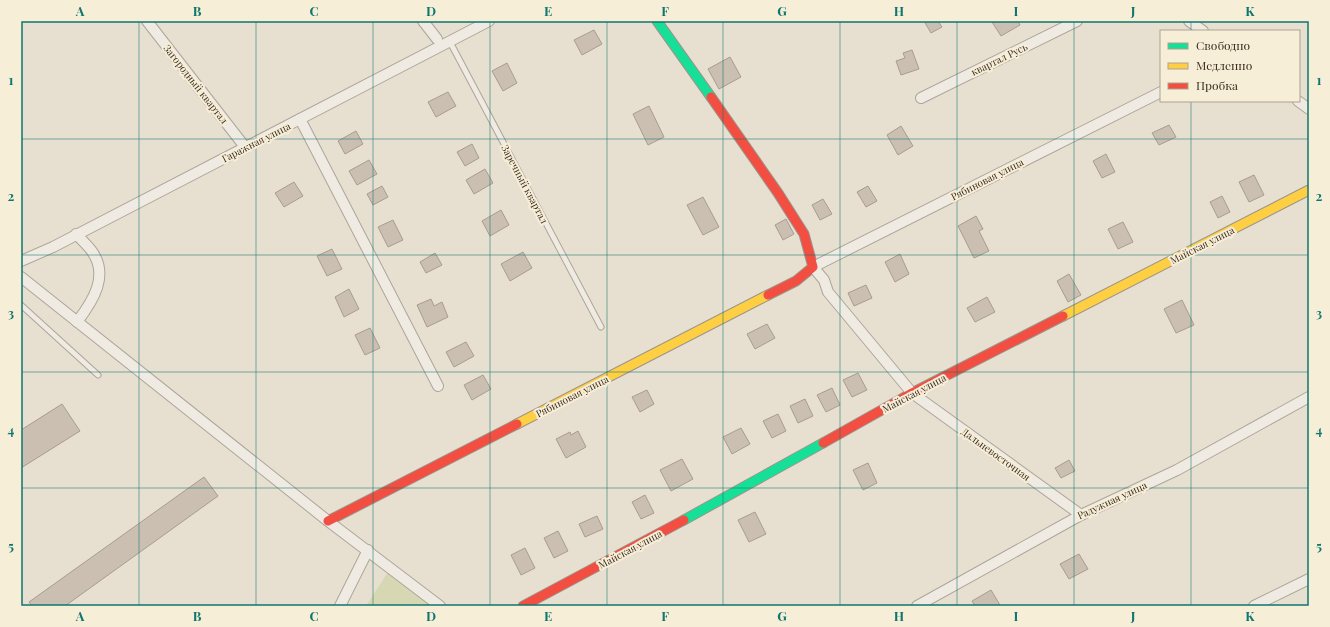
<svg xmlns="http://www.w3.org/2000/svg" width="1330" height="627" font-family="'Playfair Display',serif">
<style>
.green{fill:#d6d7b3}
.building{fill:#cbbfb2;stroke:#a89c90}
.lines{fill:none;stroke-linecap:round;stroke-linejoin:round}
.lane-casing{stroke:#ada599;stroke-width:7}
.street-casing{stroke:#ada599;stroke-width:12}
.fast-casing{stroke:#9c958a;stroke-width:11}
.slow-casing{stroke:#9c958a;stroke-width:11}
.jam-casing{stroke:#9c958a;stroke-width:11}
.lane{stroke:#efebe3;stroke-width:5}
.street{stroke:#efebe3;stroke-width:10}
.fast{stroke:#16e098;stroke-width:9}
.slow{stroke:#ffcf43;stroke-width:9}
.jam{stroke:#f24e42;stroke-width:9}
.grid{fill:none;stroke:#0f766e;stroke-width:1;stroke-opacity:0.55}
.labels{text-anchor:middle;stroke-width:4;stroke-linejoin:round;paint-order:stroke}
.street-label{font-size:10px;fill:#3d2e20;stroke:#f7eed8}
.neatline{fill:none;stroke:#0f766e;stroke-width:1.5}
.grid-label{font-size:13px;text-anchor:middle;font-weight:bold;fill:#0f766e}
</style>
<rect width="100%" height="100%" fill="#e7e0d1"/>
<!-- green -->
<path class="green" d="M390 569 437 606H366Z"/>
<!-- building -->
<g class="building">
<path d="M924 21H938L942 27 931 33Z"/>
<path d="M1018 21 1020 25 1001 36 992 22Z"/>
<path d="M594 30 602 44 582 55 574 40Z"/>
<path d="M912 50 919 69 901 75 896 61 905 58 903 53Z"/>
<path d="M730 57 741 77 719 89 708 69Z"/>
<path d="M507 63 517 83 503 91 492 71Z"/>
<path d="M448 92 456 106 436 117 428 102Z"/>
<path d="M649 106 664 137 648 145 633 114Z"/>
<path d="M1169 125 1176 137 1159 145 1152 133Z"/>
<path d="M901 126 913 146 898 155 887 135Z"/>
<path d="M356 131 363 144 345 154 338 141Z"/>
<path d="M472 144 479 158 465 166 457 152Z"/>
<path d="M1106 154 1115 172 1102 178 1093 161Z"/>
<path d="M369 160 377 174 357 185 349 171Z"/>
<path d="M485 169 493 183 474 194 466 180Z"/>
<path d="M1254 175 1264 195 1249 202 1239 182Z"/>
<path d="M294 182 303 196 284 207 275 193Z"/>
<path d="M382 186 388 197 373 205 367 194Z"/>
<path d="M868 186 877 201 866 207 857 192Z"/>
<path d="M1222 196 1230 212 1218 218 1210 202Z"/>
<path d="M703 197 719 227 703 235 687 205Z"/>
<path d="M823 199 832 214 820 220 812 205Z"/>
<path d="M501 210 509 225 490 236 482 221Z"/>
<path d="M976 216 983 229 979 231 989 251 974 258 958 226Z"/>
<path d="M786 219 794 234 783 240 775 225Z"/>
<path d="M393 220 403 240 388 247 378 227Z"/>
<path d="M1123 222 1133 242 1118 249 1108 229Z"/>
<path d="M332 249 342 269 327 276 317 256Z"/>
<path d="M523 252 532 268 510 281 501 264Z"/>
<path d="M435 253 442 265 426 273 420 262Z"/>
<path d="M900 254 909 274 895 282 885 262Z"/>
<path d="M1069 274 1081 295 1068 302 1057 281Z"/>
<path d="M866 285 872 298 854 306 848 293Z"/>
<path d="M349 289 359 309 344 317 335 297Z"/>
<path d="M987 297 995 312 975 322 967 308Z"/>
<path d="M431 299 434 306 442 302 448 317 427 327 417 305Z"/>
<path d="M1182 300 1194 325 1176 333 1164 309Z"/>
<path d="M767 324 775 338 755 349 747 334Z"/>
<path d="M370 328 380 348 365 355 355 335Z"/>
<path d="M466 342 474 356 454 367 446 352Z"/>
<path d="M858 373 867 390 852 397 843 380Z"/>
<path d="M483 375 491 389 472 400 464 385Z"/>
<path d="M832 388 840 405 826 412 817 395Z"/>
<path d="M647 390 654 404 640 412 632 397Z"/>
<path d="M805 399 813 416 798 423 790 406Z"/>
<path d="M62 404 80 431 21 468V430Z"/>
<path d="M778 414 786 431 772 438 763 421Z"/>
<path d="M741 428 750 444 732 454 723 437Z"/>
<path d="M578 431 586 447 566 458 556 439 570 432 571 435Z"/>
<path d="M682 459 693 479 671 491 660 470Z"/>
<path d="M1069 460 1075 471 1061 478 1055 468Z"/>
<path d="M868 463 877 483 863 490 853 470Z"/>
<path d="M204 477 218 496 65 606H32L29 602Z"/>
<path d="M645 495 654 513 641 519 632 502Z"/>
<path d="M755 512 766 534 749 542 738 520Z"/>
<path d="M597 516 603 529 585 537 579 524Z"/>
<path d="M558 531 568 551 554 558 544 538Z"/>
<path d="M525 548 535 568 521 575 511 555Z"/>
<path d="M1079 554 1088 569 1069 579 1060 564Z"/>
<path d="M991 590 1000 605 975 606 972 601Z"/>
</g>
<g class="lines">
<defs>
<g id="lane">
<path d="M450 42 601 327"/>
<path d="M21 305 98 375"/>
</g>
<g id="street">
<path d="M147 21 245 147"/>
<path d="M423 21 437 39"/>
<path d="M1189 21 1203 31"/>
<path d="M921 98 1077 21"/>
<path d="M1298 101 1309 109"/>
<path d="M300 119 438 386"/>
<path d="M76 234C81 239 87 245 91 250 110 275 93 301 77 322"/>
<path d="M21 261 53 247 489 21"/>
<path d="M21 277 328 521 440 606"/>
<path d="M1081 515 912 393 828 292 824 280 813 267 1161 92"/>
<path d="M340 606 368 550"/>
<path d="M917 606 1081 515 1177 470 1309 397"/>
<path d="M1254 606 1309 579"/>
</g>
<g id="fast">
<path d="M657 21 711 97"/>
<path d="M684 520 823 443"/>
</g>
<g id="slow">
<path d="M1063 316 1309 190"/>
<path d="M517 424 768 295"/>
</g>
<g id="jam">
<path d="M711 97 778 193 804 234 813 267 796 281 768 295"/>
<path d="M823 443 912 393 1063 316"/>
<path d="M328 521 517 424"/>
<path d="M523 606 684 520"/>
</g>
</defs>
<!-- lane casing -->
<use href="#lane" class="lane-casing"/>
<!-- street casing -->
<use href="#street" class="street-casing"/>
<!-- fast casing -->
<use href="#fast" class="fast-casing"/>
<!-- slow casing -->
<use href="#slow" class="slow-casing"/>
<!-- jam casing -->
<use href="#jam" class="jam-casing"/>
<!-- lane -->
<use href="#lane" class="lane"/>
<!-- street -->
<use href="#street" class="street"/>
<!-- fast -->
<use href="#fast" class="fast"/>
<!-- slow -->
<use href="#slow" class="slow"/>
<!-- jam -->
<use href="#jam" class="jam"/>
</g>
<!-- grid -->
<path class="grid" d="M139 21V606M256 21V606M373 21V606M490 21V606M607 21V606M723 21V606M840 21V606M957 21V606M1074 21V606M1191 21V31M1191 101V606M21 139H1309M21 255H1309M21 372H1309M21 488H1309"/>
<g class="labels">
<!-- street labels -->
<g class="street-label">
<text transform="translate(999 59) rotate(-26)" y="4">квартал Русь</text>
<text transform="translate(196 84) rotate(52)" y="4">Загородный квартал</text>
<text transform="translate(256 142) rotate(-27)" y="4">Гаражная улица</text>
<text transform="translate(987 179) rotate(-27)" y="4">Рябиновая улица</text>
<text transform="translate(525 184) rotate(62)" y="4">Заречный квартал</text>
<text transform="translate(1202 245) rotate(-27)" y="4">Майская улица</text>
<text transform="translate(914 393) rotate(-28)" y="4">Майская улица</text>
<text transform="translate(572 396) rotate(-27)" y="4">Рябиновая улица</text>
<text transform="translate(996 454) rotate(36)" y="4">Дальневосточная</text>
<text transform="translate(1112 500) rotate(-25)" y="4">Радужная улица</text>
<text transform="translate(630 549) rotate(-28)" y="4">Майская улица</text>
</g>
</g>
<!-- border -->
<rect width="1330" height="627" fill="none" stroke="#f7eed8" stroke-width="44"/>
<!-- legend -->
<rect x="1160" y="30" width="140" height="72" fill="#f7eed8" stroke="#ada18e"/>
<rect x="1168" y="43" width="20" height="6" fill="#16e098" stroke="#ada18e"/>
<text x="1196" y="50" font-size="12" fill="#3d2e20">Свободно</text>
<rect x="1168" y="63" width="20" height="6" fill="#ffcf43" stroke="#ada18e"/>
<text x="1196" y="70" font-size="12" fill="#3d2e20">Медленно</text>
<rect x="1168" y="83" width="20" height="6" fill="#f24e42" stroke="#ada18e"/>
<text x="1196" y="90" font-size="12" fill="#3d2e20">Пробка</text>
<rect x="22" y="22" width="1286" height="583" class="neatline"/>
<g class="grid-label">
<text x="80" y="16">A</text>
<text x="197" y="16">B</text>
<text x="314" y="16">C</text>
<text x="431" y="16">D</text>
<text x="548" y="16">E</text>
<text x="665" y="16">F</text>
<text x="782" y="16">G</text>
<text x="899" y="16">H</text>
<text x="1016" y="16">I</text>
<text x="1133" y="16">J</text>
<text x="1250" y="16">K</text>
<text x="11" y="85">1</text>
<text x="1319" y="85">1</text>
<text x="11" y="201">2</text>
<text x="1319" y="201">2</text>
<text x="11" y="318">3</text>
<text x="1319" y="318">3</text>
<text x="11" y="435">4</text>
<text x="1319" y="435">4</text>
<text x="11" y="551">5</text>
<text x="1319" y="551">5</text>
<text x="80" y="621">A</text>
<text x="197" y="621">B</text>
<text x="314" y="621">C</text>
<text x="431" y="621">D</text>
<text x="548" y="621">E</text>
<text x="665" y="621">F</text>
<text x="782" y="621">G</text>
<text x="899" y="621">H</text>
<text x="1016" y="621">I</text>
<text x="1133" y="621">J</text>
<text x="1250" y="621">K</text>
</g>
</svg>
